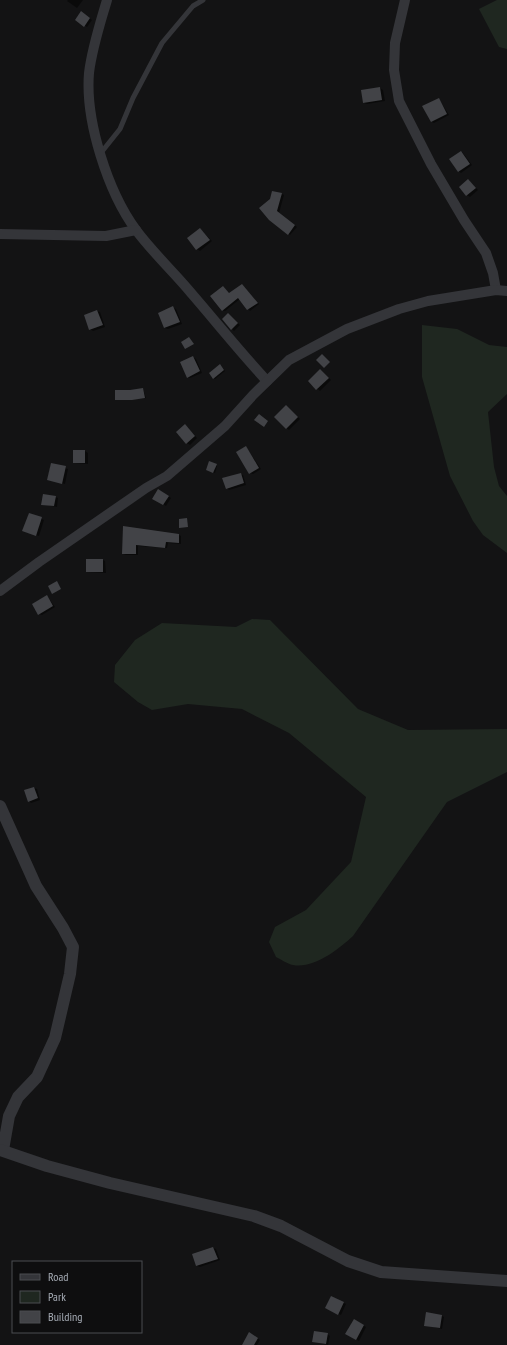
<svg xmlns="http://www.w3.org/2000/svg" width="507" height="1345" font-family="'PT Sans Narrow',sans-serif">
<style>
.green{fill:#1f2720}
.shadow{fill:#0007}
.building{fill:#424347}
.lines{fill:none;stroke-linecap:round;stroke-linejoin:round}
.service{stroke:#343539;stroke-width:5}
.minor{stroke:#343539;stroke-width:10}
.tertiary{stroke:#343539;stroke-width:12}
</style>
<rect width="100%" height="100%" fill="#131314"/>
<!-- green -->
<g class="green">
<path d="M497 0H507V49L499 47 479 9Z"/>
<path d="M422 325 457 329 489 345 507 347V394L488 412 494 467 499 486 507 496V553L483 535 473 521 450 476 422 377Z"/>
<path d="M252 619 270 620 358 709 408 730 507 729V772L447 802 353 936C339 949 314 969 293 965 287 964 281 959 276 957L269 942 275 927 306 910 351 862 366 797 289 733 242 709 188 704 152 710 138 702 114 682 115 665 135 640 162 623 236 627Z"/>
</g>
<!-- shadow -->
<g class="shadow">
<path d="M68 0H83L77 8 67 1Z"/>
<path d="M81 12 92 20 87 27 76 20Z"/>
<path d="M380 88 383 90 385 101 367 104 364 103 362 91Z"/>
<path d="M439 99 449 115 434 123 432 122Z"/>
<path d="M462 152 472 165 461 173 458 171Z"/>
<path d="M469 181 478 190 470 197 467 195Z"/>
<path d="M282 194 284 195 279 213 297 227 290 235 269 219Z"/>
<path d="M200 229 212 241 200 251 197 249Z"/>
<path d="M242 285 259 304 250 311 240 299 225 311 222 310 223 287 230 294Z"/>
<path d="M173 308 176 309 182 324 168 329 165 328 159 313Z"/>
<path d="M97 311 100 312 105 327 93 331 90 329Z"/>
<path d="M230 316 240 325 234 331 223 319Z"/>
<path d="M193 357 196 359 202 373 190 378 187 377Z"/>
<path d="M221 366 225 371 215 379 210 374Z"/>
<path d="M321 370 331 380 320 391 309 381Z"/>
<path d="M143 389 146 398 117 400Z"/>
<path d="M286 406 300 419 289 430 286 428Z"/>
<path d="M185 425 197 438 190 445 187 443Z"/>
<path d="M246 447 261 469 253 474 250 473Z"/>
<path d="M85 451 88 453V464L74 463Z"/>
<path d="M209 463 217 466 215 473 207 470Z"/>
<path d="M51 464 68 469 65 484 48 479Z"/>
<path d="M240 474 243 475 246 485 229 490 227 488Z"/>
<path d="M159 490 171 498 166 506 154 498Z"/>
<path d="M55 497 58 498 57 507 43 504Z"/>
<path d="M29 514 44 520 39 536 26 532Z"/>
<path d="M124 528 179 535 181 536V544L168 543 167 548 138 546V555H126L123 554Z"/>
<path d="M103 560 105 561 106 573 87 572Z"/>
<path d="M47 596 55 607 42 615 39 614Z"/>
<path d="M34 788 37 789 40 800 31 803 29 801Z"/>
<path d="M213 1248 216 1249 220 1260 200 1267 197 1266Z"/>
<path d="M332 1297 346 1304 341 1315 326 1308Z"/>
<path d="M442 1316 444 1317 442 1329 425 1325Z"/>
<path d="M354 1320 366 1327 359 1341 346 1334Z"/>
<path d="M250 1334 260 1340 257 1345H243Z"/>
<path d="M327 1334 330 1336 328 1345 313 1341Z"/>
</g>
<!-- building -->
<g class="building">
<path d="M81 11 90 18 84 27 75 20Z"/>
<path d="M380 87 382 100 363 103 361 90Z"/>
<path d="M439 98 447 114 431 122 422 106Z"/>
<path d="M461 151 470 164 458 172 449 159Z"/>
<path d="M468 179 476 188 466 196 459 187Z"/>
<path d="M272 191 282 193 277 211 295 225 288 235 269 220 259 208 270 199Z"/>
<path d="M200 228 210 240 196 250 187 238Z"/>
<path d="M242 284 258 303 247 310 238 298 222 311 210 296 223 286 229 293Z"/>
<path d="M173 306 180 322 164 328 158 313Z"/>
<path d="M97 310 103 325 89 330 84 315Z"/>
<path d="M228 313 238 323 231 330 222 319Z"/>
<path d="M189 337 194 344 185 349 181 342Z"/>
<path d="M322 354 330 362 324 368 316 360Z"/>
<path d="M193 356 200 371 187 378 180 362Z"/>
<path d="M220 364 224 370 213 379 209 373Z"/>
<path d="M320 369 329 378 316 390 308 381Z"/>
<path d="M143 388 145 398 132 400H115V390H130Z"/>
<path d="M286 405 298 417 286 429 274 417Z"/>
<path d="M259 414 268 421 264 427 254 420Z"/>
<path d="M185 424 195 436 186 444 176 432Z"/>
<path d="M246 446 259 468 249 474 236 452Z"/>
<rect x="73" y="450" width="12" height="13"/>
<path d="M209 461 217 464 213 473 206 470Z"/>
<path d="M51 463 66 466 62 484 47 480Z"/>
<path d="M241 473 244 483 226 489 222 478Z"/>
<path d="M158 489 169 496 163 505 152 499Z"/>
<path d="M43 494 56 496 54 506 41 505Z"/>
<path d="M29 513 42 517 36 536 22 531Z"/>
<path d="M187 518 188 527 179 528V519Z"/>
<path d="M123 526 179 534V543L166 542 165 548 136 545V554H122Z"/>
<rect x="86" y="559" width="17" height="13"/>
<path d="M57 581 61 589 52 594 48 586Z"/>
<path d="M47 595 53 606 38 615 32 604Z"/>
<path d="M34 787 38 798 28 802 24 790Z"/>
<path d="M213 1247 218 1259 196 1266 192 1254Z"/>
<path d="M331 1296 344 1302 338 1315 325 1308Z"/>
<path d="M426 1312 442 1315 440 1328 424 1326Z"/>
<path d="M354 1319 364 1325 356 1340 345 1334Z"/>
<path d="M314 1331 328 1333 326 1344 312 1342Z"/>
<path d="M249 1332 258 1338 254 1345H242Z"/>
</g>
<g class="lines">
<!-- service -->
<path class="service" d="M100 154 120 129 133 98 162 43 193 6 203 0"/>
<!-- minor -->
<g class="minor">
<path d="M107 0C100 24 92 48 89 73 85 121 108 192 136 230 153 253 174 272 192 294 217 323 241 353 267 381"/>
<path d="M405 0 395 43 394 70 399 101 431 164 464 220 486 253 493 273 496 290"/>
<path d="M0 234 106 236 136 230"/>
<path d="M0 591 39 562 146 488 167 476 225 426 253 395 289 360 347 329 399 309 428 301 496 290 507 291"/>
</g>
<!-- tertiary -->
<g class="tertiary">
<path d="M0 806 36 886 63 928 73 947 70 974 55 1038 37 1077 18 1097 9 1116 3 1150"/>
<path d="M0 1150 47 1166 110 1183 254 1216 281 1226 348 1261 381 1272 507 1281"/>
</g>
</g>
<!-- legend -->
<rect x="12" y="1261" width="130" height="72" fill="#0e0e0f" stroke="#4a4d51"/>
<rect x="20" y="1274" width="20" height="6" fill="#343539" stroke="#4a4d51"/>
<text x="48" y="1281" font-size="12" fill="#a5abb4">Road</text>
<rect x="20" y="1291" width="20" height="12" fill="#1f2720" stroke="#4a4d51"/>
<text x="48" y="1301" font-size="12" fill="#a5abb4">Park</text>
<rect x="20" y="1311" width="20" height="12" fill="#424347" stroke="#4a4d51"/>
<text x="48" y="1321" font-size="12" fill="#a5abb4">Building</text>
</svg>
